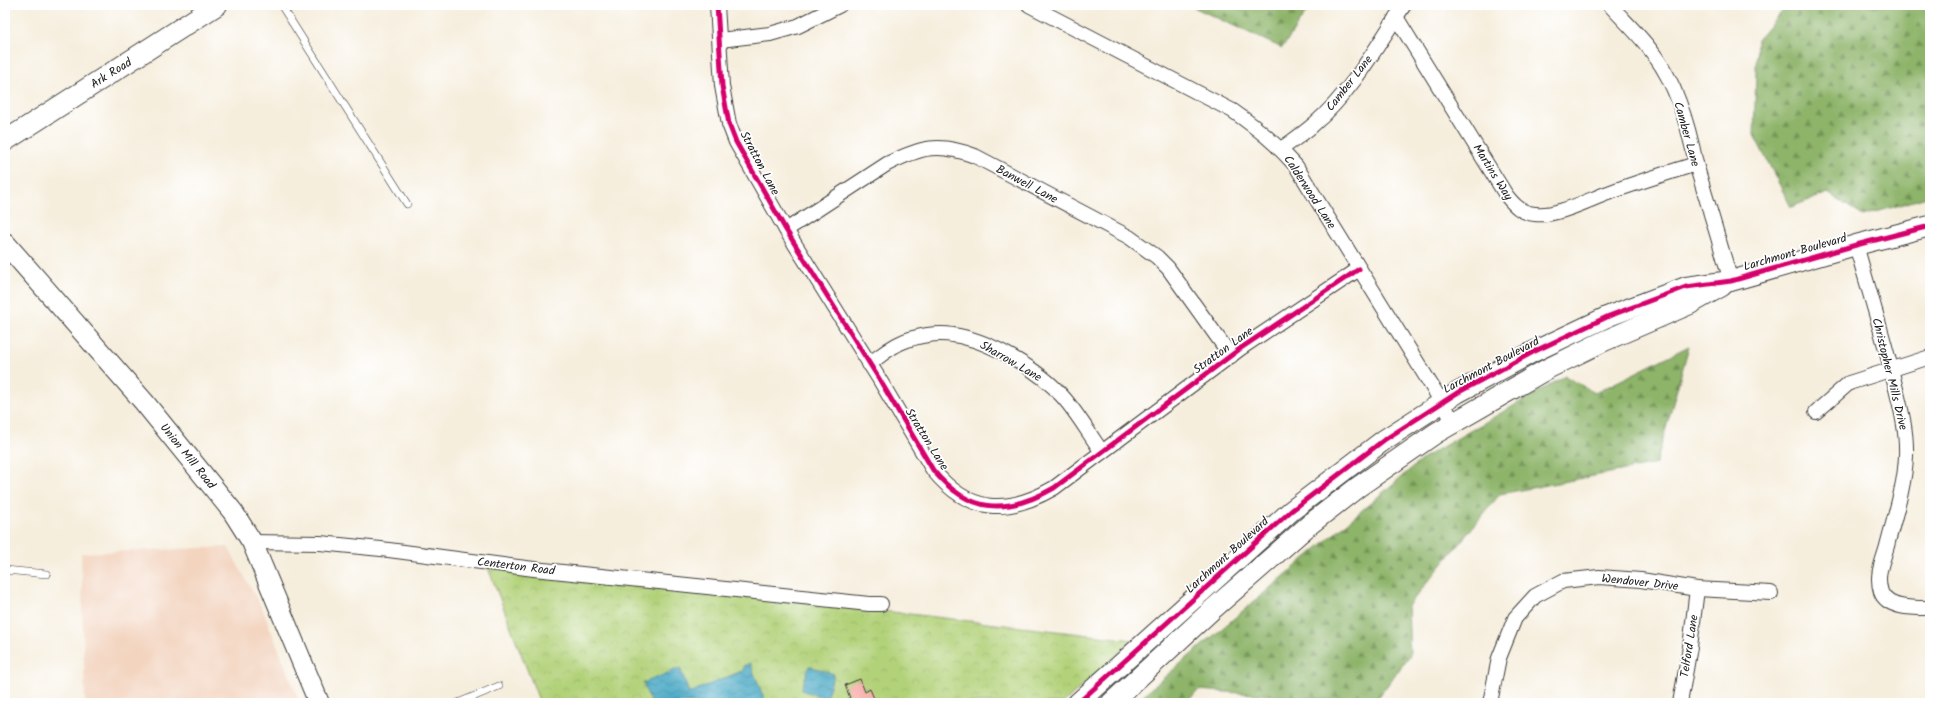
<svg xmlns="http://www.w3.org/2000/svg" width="1935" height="708" font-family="Kalam,sans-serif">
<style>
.built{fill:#f3d4bf}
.forest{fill:url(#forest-firs);stroke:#546842}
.park{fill:url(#park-crowns);stroke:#67774a}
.water{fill:url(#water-waves);stroke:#306270}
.building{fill:#f7a8a4}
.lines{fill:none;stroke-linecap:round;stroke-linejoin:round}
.lane-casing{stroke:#3d3c39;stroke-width:8}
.street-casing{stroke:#3d3c39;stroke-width:16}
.secondary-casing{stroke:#3d3c39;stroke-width:22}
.lane{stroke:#fff;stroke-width:7}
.street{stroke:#fff;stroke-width:14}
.secondary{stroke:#fff;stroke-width:20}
.cycleway-casing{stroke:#fff;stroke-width:8}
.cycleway{stroke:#d6006c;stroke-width:5}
.labels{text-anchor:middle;stroke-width:3.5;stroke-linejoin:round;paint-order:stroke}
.street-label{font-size:12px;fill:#1c1c1c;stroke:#fff}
</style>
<defs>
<pattern id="forest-firs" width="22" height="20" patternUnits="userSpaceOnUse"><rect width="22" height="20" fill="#8db469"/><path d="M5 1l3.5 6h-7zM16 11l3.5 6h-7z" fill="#729256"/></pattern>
<pattern id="park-crowns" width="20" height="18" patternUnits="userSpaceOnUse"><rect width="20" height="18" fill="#b2d279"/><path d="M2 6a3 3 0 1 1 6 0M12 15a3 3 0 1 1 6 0" fill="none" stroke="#98b468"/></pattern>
<pattern id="water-waves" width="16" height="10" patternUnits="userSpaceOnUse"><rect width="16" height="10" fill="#44a7c4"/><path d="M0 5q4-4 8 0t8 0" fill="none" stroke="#38879e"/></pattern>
</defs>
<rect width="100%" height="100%" fill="#fff"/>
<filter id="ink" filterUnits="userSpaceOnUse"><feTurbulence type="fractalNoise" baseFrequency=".025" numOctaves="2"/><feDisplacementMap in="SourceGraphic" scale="8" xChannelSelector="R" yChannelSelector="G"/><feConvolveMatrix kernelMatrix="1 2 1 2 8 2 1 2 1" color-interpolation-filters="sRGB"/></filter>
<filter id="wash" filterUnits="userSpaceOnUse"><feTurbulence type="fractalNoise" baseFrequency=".012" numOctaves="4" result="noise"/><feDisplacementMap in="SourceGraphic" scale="16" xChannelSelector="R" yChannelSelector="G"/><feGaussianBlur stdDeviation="0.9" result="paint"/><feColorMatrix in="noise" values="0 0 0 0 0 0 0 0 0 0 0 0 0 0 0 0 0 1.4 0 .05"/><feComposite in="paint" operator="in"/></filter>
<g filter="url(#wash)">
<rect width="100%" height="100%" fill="#f6eedd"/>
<!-- built -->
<path class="built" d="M228 547 263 610 300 703H85L81 553Z"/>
<!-- forest -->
<g class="forest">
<path d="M1189 5H1311L1282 48Z"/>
<path d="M1788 5H1930V196L1863 216 1828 193 1791 207 1754 135 1757 40Z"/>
<path d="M1689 346 1656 464 1500 494 1408 606 1410 655 1374 703 1199 690 1185 703H1134L1425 457 1565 376 1595 393Z"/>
</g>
<!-- park -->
<path class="park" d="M487 565 1133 640 1063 703H540Z"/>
<!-- water -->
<g class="water">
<path d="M750 663 766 703H651L643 683 680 668 689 693 744 670 743 666Z"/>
<path d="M809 666 834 674 826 698 801 690Z"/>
</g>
<g id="blocks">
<!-- building -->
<path class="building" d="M860 679 865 692 870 689 876 703H838L850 698 845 685Z"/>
</g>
</g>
<g filter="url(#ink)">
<use href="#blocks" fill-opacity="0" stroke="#3d3c39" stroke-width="1"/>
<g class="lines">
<defs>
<g id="lane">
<path d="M281 5 407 204"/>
<path d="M5 570 47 574"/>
<path d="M458 703 499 686"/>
</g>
<g id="street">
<path d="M717 5 722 86 729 124 736 142 786 230 878 377 933 470C969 514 1007 515 1054 488L1241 348 1359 269"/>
<path d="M1029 5 1233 111C1257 128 1276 143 1296 166L1454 422"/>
<path d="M1610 5C1625 22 1642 37 1655 56 1677 86 1689 128 1696 164L1731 281"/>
<path d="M1396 17 1506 195C1514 205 1521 213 1535 214 1556 217 1588 200 1608 193 1638 182 1667 173 1696 164"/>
<path d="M720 40 770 34 798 26 840 5"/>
<path d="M1281 149C1292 141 1303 134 1313 125 1351 93 1377 46 1404 5"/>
<path d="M786 230 887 164C921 147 939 142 975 156L1129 237 1157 257 1168 268 1231 356"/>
<path d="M1856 245C1869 291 1884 338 1895 385 1901 408 1907 432 1906 456 1905 485 1895 515 1888 542 1884 560 1875 573 1881 592 1887 609 1915 608 1930 608"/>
<path d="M869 364C879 357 889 348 900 343 915 336 937 332 953 335 989 340 1040 370 1063 397 1078 414 1089 434 1102 452"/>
<path d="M1816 412 1849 383 1930 357"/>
<path d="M252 542 320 543 381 549 534 569 869 604H881"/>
<path d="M1490 703 1499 658 1515 618 1535 596 1563 581 1599 577 1641 580 1697 589 1771 593"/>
<path d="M1680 703 1690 647 1697 589"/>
</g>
<g id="secondary">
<path d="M5 141 217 5"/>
<path d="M5 243 144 402 233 512 252 542 319 703"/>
<path d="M1078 703 1291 511 1384 440 1457 393 1533 352 1609 316 1686 287 1731 281 1856 245 1930 226"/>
<path d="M1111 703 1214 608 1309 525 1358 487 1436 433 1547 369 1604 341 1690 304 1722 286"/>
</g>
</defs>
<!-- lane casing -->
<use href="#lane" class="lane-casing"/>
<!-- street casing -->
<use href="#street" class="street-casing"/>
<!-- secondary casing -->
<use href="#secondary" class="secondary-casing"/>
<!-- lane -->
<use href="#lane" class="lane"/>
<!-- street -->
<use href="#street" class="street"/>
<!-- secondary -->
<use href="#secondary" class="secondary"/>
<defs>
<g id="cycleway">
<path d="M717 5 722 86 729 124 736 142 786 230 878 377 933 470C969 514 1007 515 1054 488L1241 348 1359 269"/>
<path d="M1078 703 1291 511 1384 440 1457 393 1533 352 1609 316 1686 287 1731 281 1856 245 1930 226"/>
</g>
</defs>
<!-- cycleway casing -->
<use href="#cycleway" class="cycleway-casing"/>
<!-- cycleway -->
<use href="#cycleway" class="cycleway"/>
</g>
</g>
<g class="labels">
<!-- street labels -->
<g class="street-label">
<text transform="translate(111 73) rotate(-32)" y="4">Ark Road</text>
<text transform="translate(1349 83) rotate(-52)" y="4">Camber Lane</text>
<text transform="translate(1687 134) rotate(74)" y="4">Camber Lane</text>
<text transform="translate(760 163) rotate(62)" y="4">Stratton Lane</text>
<text transform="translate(1493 172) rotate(58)" y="4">Martins Way</text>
<text transform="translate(1027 184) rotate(28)" y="4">Banwell Lane</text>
<text transform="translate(1310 192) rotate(57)" y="4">Calderwood Lane</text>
<text transform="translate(1795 252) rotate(-16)" y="4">Larchmont Boulevard</text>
<text transform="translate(1223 350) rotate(-36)" y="4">Stratton Lane</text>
<text transform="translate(1011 361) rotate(30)" y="4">Sharrow Lane</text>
<text transform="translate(1491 365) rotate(-28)" y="4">Larchmont Boulevard</text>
<text transform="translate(1890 374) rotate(76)" y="4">Christopher Mills Drive</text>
<text transform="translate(927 439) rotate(58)" y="4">Stratton Lane</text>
<text transform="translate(188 456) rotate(51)" y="4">Union Mill Road</text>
<text transform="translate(1227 555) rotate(-42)" y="4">Larchmont Boulevard</text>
<text transform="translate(516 566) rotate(7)" y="4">Centerton Road</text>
<text transform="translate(1640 582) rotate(6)" y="4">Wendover Drive</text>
<text transform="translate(1689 646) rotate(-81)" y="4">Telford Lane</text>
</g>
</g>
<!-- margin -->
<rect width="1935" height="708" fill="none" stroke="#fff" stroke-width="20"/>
</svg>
